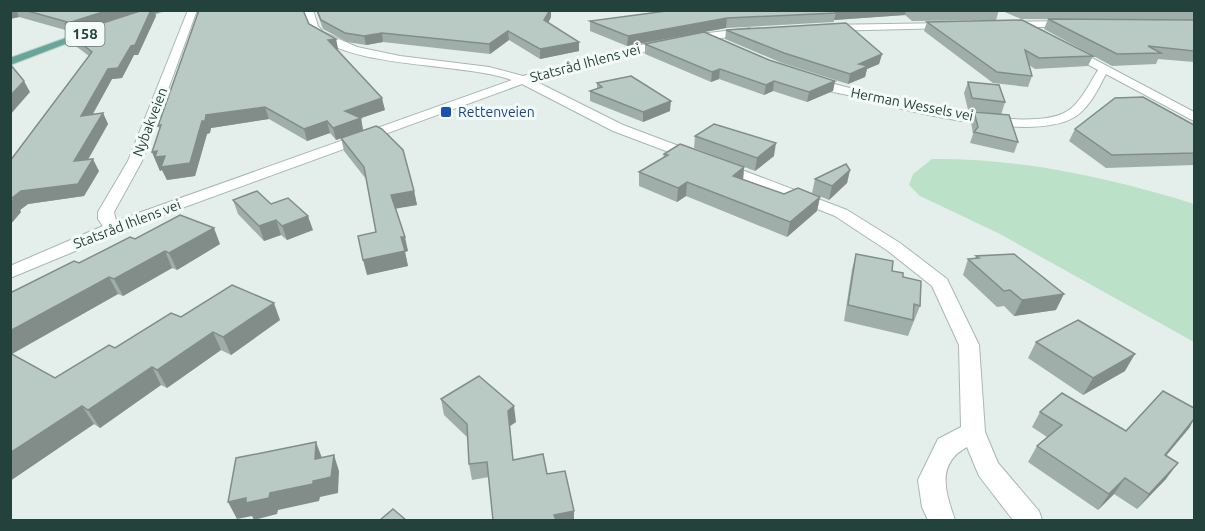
<svg xmlns="http://www.w3.org/2000/svg" width="1205" height="531" font-family="Ubuntu,sans-serif">
<style>
.green{fill:#bce1c9}
.lines{fill:none;stroke-linecap:round;stroke-linejoin:round}
.minor-casing{stroke:#a6b8b3;stroke-width:2}
.major-casing{stroke:#c1cac8;stroke-width:2}
.minor{fill:#fff;fill-rule:evenodd}
.major{fill:#67a69a;fill-rule:evenodd}
.wall{fill:#9faea9}
.shaded-wall{fill:#828d89}
.building{fill:#b9cac4;stroke:#828d89;stroke-width:1.5}
.transit-dot{fill:#1a4fb4;stroke:#f5fbf8;stroke-width:2}
.labels{text-anchor:middle;stroke-width:6;stroke-linejoin:round;paint-order:stroke}
.far-street-label{font-size:14px;fill:#22423b;stroke:#f5fbf8}
.far-transit-label{font-size:14px;fill:#164399;stroke:#f5fbf8;text-anchor:start}
.shield{fill:#f5fbf8;stroke:#617a74;stroke-width:1.5}
.shield-label{font-size:15px;font-weight:bold;fill:#22423b}
</style>
<rect width="100%" height="100%" fill="#e4efeb"/>
<!-- green -->
<path class="green" d="M932 159C1020 158 1111 178 1194 204V342L998 233 920 196 909 185 913 174Z"/>
<g class="lines">
<defs>
<g id="minor">
<path d="M188 10H197L142 161 114 212 116 221 512 80C460 62 356 69 315 35 308 29 306 19 304 10H313L318 26 323 32 357 47 400 56 489 67 523 76 635 46 692 35 750 28 755 31 750 34C676 43 605 59 533 80L623 125 700 154 702 157 700 160H690L613 131 522 84 160 216 10 278V266L103 226 98 219V212L128 161Z"/>
<path d="M1068 21 1071 22V26L1006 28 1001 25 1006 22Z"/>
<path d="M948 23 951 24V28L826 31 821 28 826 25Z"/>
<path d="M1065 48H1073L1194 112V121L1106 74C1098 89 1089 109 1073 118 1028 143 898 109 848 95 835 92 815 90 805 81L811 78C863 91 1018 136 1064 113 1080 105 1089 84 1098 70L1065 52Z"/>
<path d="M721 162 847 210 900 243 947 279 979 345 985 432 998 463 1039 511 1042 520H1013L979 476 967 447C935 464 946 494 955 520H928L922 507 918 480 938 439 961 427 959 345 932 286 888 251 835 216 716 169 714 166Z"/>
</g>
<g id="major">
<path d="M151 10H166L132 22 127 19Z"/>
<path d="M91 29 99 31 10 65V58Z"/>
</g>
</defs>
<!-- minor casing -->
<use href="#minor" class="minor-casing"/>
<!-- major casing -->
<use href="#major" class="major-casing"/>
<!-- minor -->
<use href="#minor" class="minor"/>
<!-- major -->
<use href="#major" class="major"/>
</g>
<!-- wall -->
<g class="wall">
<path d="M10 10H142L70 34 69 31 19 17 10 19Z"/>
<path d="M143 10H154L156 16 138 55H134L122 78 112 79 93 114 103 113 108 124 88 160 99 171 84 196 28 204 20 210 21 212 10 225V161L89 56 73 44 69 34Z"/>
<path d="M316 10H551V17L548 23 579 42V51L540 59 509 40 490 54 383 42 366 45 347 42 323 29Z"/>
<path d="M674 10H999L996 20 912 21 905 15 834 20V22L726 28 627 46 590 31V21Z"/>
<path d="M1000 10H1194V62L1158 59 1156 64 1112 66 1044 29 1048 19 1194 20 1021 19Z"/>
<path d="M927 22 1093 56 1088 66 1035 69 1029 65 1032 76 1028 87 993 83 924 31Z"/>
<path d="M309 24 336 39 338 49H337L385 110 361 118 363 130 414 191 417 205 395 208 408 251 405 252 408 266 367 275 376 232 366 179 344 151 341 138 336 140 330 133 307 141 269 119 211 128 210 133 207 134 195 176 167 180 162 170 160 171 152 152 160 130 158 126Z"/>
<path d="M726 30 882 54 879 64 867 69 865 77 848 84 782 63 725 39Z"/>
<path d="M645 44 769 60 835 81 833 91 807 102 773 91 764 95 719 79 711 82 645 54Z"/>
<path d="M968 82 1005 102 1001 115 1018 142 1014 153 970 143 973 134 971 122 974 112 1001 115 968 110 964 93Z"/>
<path d="M597 83 670 111 643 122 590 101V91L597 89Z"/>
<path d="M1194 125V165L1106 168 1069 141 1075 129Z"/>
<path d="M695 136 774 156 755 171 694 148Z"/>
<path d="M664 154 744 167 743 179 784 194 820 197 817 211 787 237 686 196 677 202 639 186V172L663 158Z"/>
<path d="M850 170 847 183 829 200 812 193 815 179Z"/>
<path d="M233 200 271 204 313 230 287 240 281 235 264 241 238 214Z"/>
<path d="M135 239 220 244 177 270 172 268 123 296 118 294 12 354 55 378 115 348 181 317 280 320 231 355 221 350 167 388 161 385 100 428 94 424 10 481V293Z"/>
<path d="M856 254 892 271 903 277 920 306 908 336 844 321 852 269Z"/>
<path d="M976 256 1056 310 1014 316 1004 306 997 307 963 275 968 259H975Z"/>
<path d="M1036 342 1125 371 1083 395 1028 358Z"/>
<path d="M441 399 516 422 510 426 513 460 547 474 574 511V520H493L489 477 472 480 469 464 468 438 444 415Z"/>
<path d="M1040 412 1126 431 1190 427 1166 456V479L1137 509 1114 494 1098 510 1028 462 1037 446 1047 437 1032 427Z"/>
</g>
<!-- shaded-wall -->
<g class="shaded-wall">
<path d="M10 10H16L19 17 10 19Z"/>
<path d="M109 10H142L70 34 65 24Z"/>
<path d="M151 10H154L156 16 138 55H134L122 78 112 79 86 126 81 116 108 69Z"/>
<path d="M550 10H551V17L545 29 544 20Z"/>
<path d="M833 10H906L905 15 834 20 836 13Z"/>
<path d="M727 18 726 28 627 46 628 36Z"/>
<path d="M508 31 509 40 490 54 489 44Z"/>
<path d="M382 33 383 42 366 45 364 36Z"/>
<path d="M336 39 338 49 331 50 328 40Z"/>
<path d="M579 42V51L540 59V49Z"/>
<path d="M882 54 879 64 867 69 865 77 848 84 850 74 859 64Z"/>
<path d="M720 69 719 79 711 82 712 72Z"/>
<path d="M24 81 30 92 10 115V96Z"/>
<path d="M774 81 773 91 764 95 766 85Z"/>
<path d="M835 81 833 91 807 102 809 92Z"/>
<path d="M382 98 385 110 361 118 363 130 336 140 333 128 345 111Z"/>
<path d="M671 101 670 111 643 122V112Z"/>
<path d="M265 107 269 119 211 128 210 133 207 134 195 176 167 180 162 170 160 171 152 152 202 121 206 115Z"/>
<path d="M103 113 108 124 80 173 74 161Z"/>
<path d="M327 121 330 133 307 141 304 129Z"/>
<path d="M776 143 774 156 755 171 757 158Z"/>
<path d="M93 159 99 171 84 196 28 204 20 210 21 212 10 225V203L12 198 21 191Z"/>
<path d="M744 167 743 181 733 176Z"/>
<path d="M850 170 847 183 829 200 832 186Z"/>
<path d="M687 182 686 196 677 202 678 188Z"/>
<path d="M414 191 417 205 394 209 391 195Z"/>
<path d="M820 197 817 211 787 237 790 222Z"/>
<path d="M308 216 313 230 287 240 282 226Z"/>
<path d="M276 220 281 235 264 241 259 226Z"/>
<path d="M214 228 220 244 177 270 169 253Z"/>
<path d="M401 237H405L408 251 405 252 408 266 367 275 363 260Z"/>
<path d="M165 251 172 268 123 296 114 279Z"/>
<path d="M109 277 118 294 10 355V331Z"/>
<path d="M1064 294 1056 310 1014 316 1022 300Z"/>
<path d="M274 303 280 320 231 355 223 337Z"/>
<path d="M213 332 221 350 167 388 157 370Z"/>
<path d="M1135 354 1125 371 1083 395 1093 378Z"/>
<path d="M152 367 161 385 100 428 88 410Z"/>
<path d="M82 406 94 424 10 481V453Z"/>
<path d="M514 406 516 422 510 426 508 411Z"/>
<path d="M1194 419 1190 427 1153 471 1165 455Z"/>
<path d="M316 442 322 458 315 459Z"/>
<path d="M334 455 339 471 338 493 320 497 319 501 278 510 277 514 254 520 252 516 237 519 228 502 270 493 313 481Z"/>
<path d="M1178 463 1166 479 1137 509 1149 494Z"/>
<path d="M1125 478 1114 494 1098 510 1109 494Z"/>
<path d="M574 511V520H555L554 515Z"/>
</g>
<!-- building -->
<g class="building">
<path d="M24 10H109L65 24 67 22Z"/>
<path d="M143 10H151L135 45 131 46 118 68 108 69 81 116 103 113 74 161 93 159 78 184 21 191 12 198 14 199 10 203V161L92 52 69 34Z"/>
<path d="M199 10H303L309 24 336 39 328 40 382 98 345 111 361 118 333 128 327 121 304 129 265 107 206 115 205 121H202L190 163 161 167 165 156 155 157 157 151 152 152 161 125 158 126Z"/>
<path d="M317 10H550L544 20 579 42 540 49 508 31 489 44 382 33 364 36 345 33 321 20Z"/>
<path d="M674 10H833L836 13 727 18 628 36 590 21Z"/>
<path d="M914 10H974L915 11Z"/>
<path d="M1048 19 1194 20V51L1148 46 1161 53 1117 54Z"/>
<path d="M1022 20 1093 56 1039 58 1025 50 1032 76 997 72 927 22Z"/>
<path d="M846 23 882 54 859 64 868 66 850 74 784 53 726 30Z"/>
<path d="M704 32 769 60 835 81 809 92 774 81 766 85 720 69 712 72 645 44Z"/>
<path d="M10 64 24 81 10 96Z"/>
<path d="M631 76 671 101 643 112 590 91 602 87 597 83Z"/>
<path d="M968 82 999 85 1005 102 972 98Z"/>
<path d="M1143 97 1194 125V153L1112 155 1075 129 1115 98Z"/>
<path d="M974 112 1009 115 1018 142 974 132 978 127Z"/>
<path d="M714 124 776 143 757 158 695 136Z"/>
<path d="M376 126 382 129 403 150 414 191 391 195 405 237H401L405 251 363 260 358 236 376 232 364 167 341 138Z"/>
<path d="M680 144 744 167 733 176 784 194 798 188 820 197 790 222 687 182 678 188 639 172 668 155 664 154Z"/>
<path d="M846 164 850 170 832 186 815 179Z"/>
<path d="M257 191 271 204 288 198 308 216 282 226 276 220 259 226 233 200Z"/>
<path d="M180 215 214 228 169 253 165 251 114 279 109 277 10 331V293L74 261 79 263 130 237 135 239Z"/>
<path d="M856 254 893 261 892 271 903 273V277L921 281 920 306 914 304 913 320 848 305Z"/>
<path d="M1014 254 1064 294 1022 300 1010 290 1004 291 968 259 979 258 976 256Z"/>
<path d="M232 285 274 303 223 337 213 332 157 370 152 367 88 410 82 406 10 453V353L55 378 109 345 115 348 171 313 181 317Z"/>
<path d="M1078 320 1135 354 1093 378 1036 342Z"/>
<path d="M479 376 514 406 508 411 513 460 543 454 547 474 565 471 574 511 554 515 556 520H493L487 462 469 464 467 424 441 399Z"/>
<path d="M1163 391 1194 408V419L1165 455 1178 463 1149 494 1125 478 1109 494 1037 446 1062 425 1040 412 1062 393 1126 431Z"/>
<path d="M316 442 315 459 334 455 331 477 313 481V484L270 493 269 498 246 503V498L228 502 236 458Z"/>
<path d="M393 509 406 520H380Z"/>
</g>
<!-- markers -->
<rect class="transit-dot" x="440" y="106" width="12" height="12" rx="3"/>
<g class="labels">
<!-- far-street labels -->
<g class="far-street-label">
<text transform="translate(585 63) rotate(-15)" y="5">Statsråd Ihlens vei</text>
<text transform="translate(912 104) rotate(11)" y="5">Herman Wessels vei</text>
<text transform="translate(150 122) rotate(-69)" y="5">Nybakveien</text>
<text transform="translate(127 224) rotate(-21)" y="5">Statsråd Ihlens vei</text>
</g>
<!-- far-transit labels -->
<g class="far-transit-label">
<text x="458" y="117">Rettenveien</text>
</g>
<!-- shield labels -->
<rect class="shield" x="65.5" y="22" width="39" height="24" rx="4.5"/>
<g class="shield-label">
<text x="85" y="39">158</text>
</g>
</g>
<!-- border -->
<rect width="1205" height="531" fill="none" stroke="#22423b" stroke-width="24"/>
</svg>
